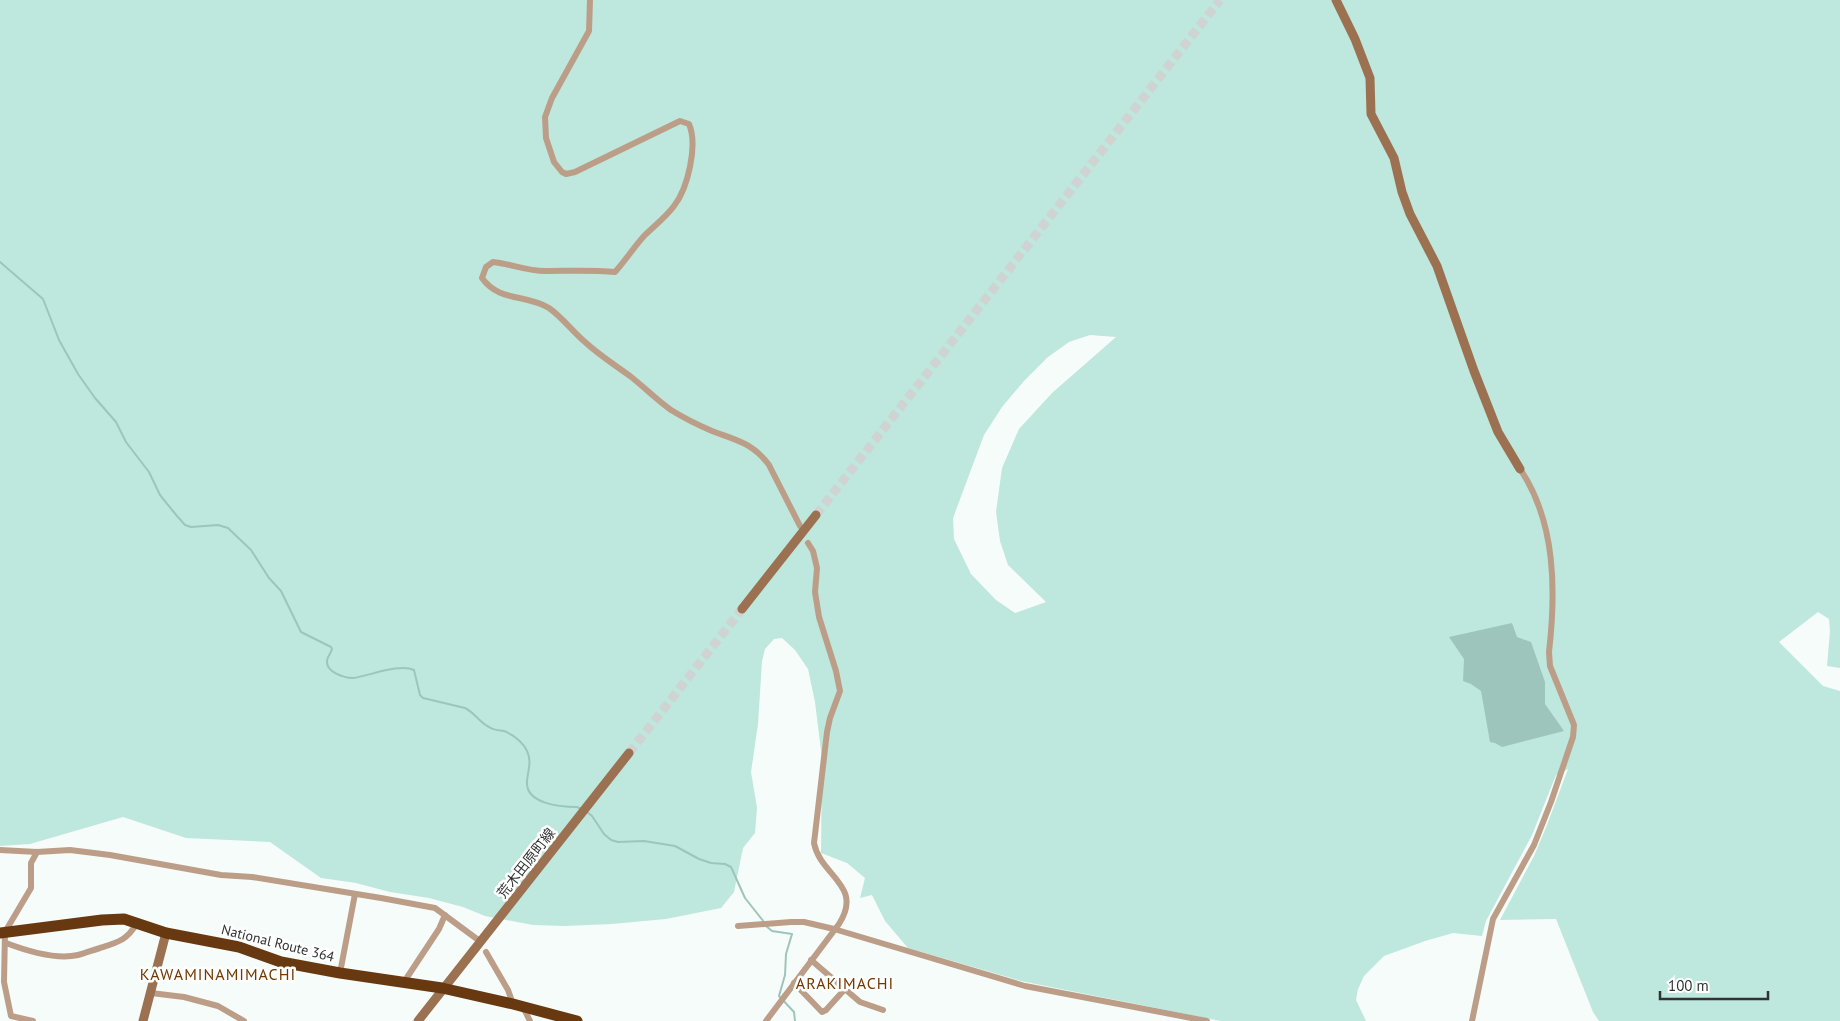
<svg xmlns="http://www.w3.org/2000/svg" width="1840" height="1021" font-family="'PT Sans','Noto Sans JP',sans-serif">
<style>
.green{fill:#bee7dd;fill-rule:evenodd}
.water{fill:#9dc5bb}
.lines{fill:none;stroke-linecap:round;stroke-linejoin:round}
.stream{stroke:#9dc5bb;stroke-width:2}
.secondary-tunnel{stroke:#cfd4d2;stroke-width:9;stroke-dasharray:9 4.5;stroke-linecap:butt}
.street{stroke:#bc9e88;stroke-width:6}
.secondary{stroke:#9c7151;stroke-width:9}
.highway{stroke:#683911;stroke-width:11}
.labels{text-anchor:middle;stroke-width:5;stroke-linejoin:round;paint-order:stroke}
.street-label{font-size:14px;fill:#313332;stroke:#fff}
.quarter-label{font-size:16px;letter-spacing:1px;fill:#713900;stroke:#fff}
</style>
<rect width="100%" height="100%" fill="#f6fcfa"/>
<!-- green -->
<path class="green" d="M0 0H1840V668L1827 666 1830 631 1829 619 1818 612 1779 642 1823 686 1840 691V1021H1599L1593 1012 1556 919 1500 920 1534 856 1547 825 1568 769 1556 775 1532 835 1486 921 1482 936 1453 933 1425 941 1384 956 1364 976 1358 989 1356 1000 1366 1021H1221L1021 981 908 948 885 921 872 895 860 898 865 878 847 863 821 853 822 759 815 702 808 669 795 650 782 638 774 639 765 649 762 661 758 724 751 772 757 808 755 833 743 848 734 892 721 908 666 919 612 924 564 926 533 925 485 916 463 907 429 898 390 892 356 883 321 878 270 842 186 838 123 817 30 844 0 846ZM1090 335 1116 337 1052 393 1019 429 1002 468 996 512 1000 541 1008 565 1046 602 1015 613 996 600 971 574 954 539 953 518 984 435 1002 407 1024 381 1048 357 1069 342Z"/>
<!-- water -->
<path class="water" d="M1512 623 1517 637 1531 642 1545 682V704L1564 731 1502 747 1495 743 1490 742 1481 691 1471 684 1463 681 1464 659 1449 637Z"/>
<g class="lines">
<!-- stream -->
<g class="stream">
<path d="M0 262 43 299 59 340 78 374 95 398 116 422 126 442 149 472 160 495 177 516 185 525 191 527 218 525 228 528 251 550 269 578 281 591 301 632 331 647 332 649C331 653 327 657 327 661 326 672 344 678 353 678 369 676 400 663 414 670L420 695 423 698 465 708C475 713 479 722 489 727 493 730 498 730 504 731 512 734 523 742 527 751 532 761 528 770 527 781 525 804 561 807 577 807L581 809"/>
<path d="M587 812 592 816 604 834 611 840 618 842 644 841 675 846 699 859 711 863 725 864 731 867 745 898 764 922"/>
<path d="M766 926 772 931 792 934 786 954 785 975 779 996 794 1012 795 1021"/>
</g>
<!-- secondary-tunnel -->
<g class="secondary-tunnel">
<path d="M816 515 1220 0"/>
<path d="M629 753 742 609"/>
</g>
<!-- street -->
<g class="street">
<path d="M590 0 589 31 552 98 545 117 546 138 554 162 562 172 566 174 575 172 680 121 689 124C698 145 688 188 674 206 666 217 654 226 644 236 634 247 625 261 615 272 593 270 571 271 548 271 529 272 512 264 493 262L486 267 482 278C499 302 526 294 549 308 563 318 572 331 585 342 599 355 615 365 630 376 644 387 657 400 671 410 684 418 698 425 712 431 736 440 753 443 769 465L800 526"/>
<path d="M0 850 37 852 70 850 110 855 221 875 252 877 381 898 435 908 481 942"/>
<path d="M738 926 791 922H804L834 929 1025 986 1207 1021"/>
<path d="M6 943C27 951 56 960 78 955 86 953 93 950 100 948 119 942 127 940 137 923"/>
<path d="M486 952 508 990 513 1004"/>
<path d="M811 960 860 1002 883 1010"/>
<path d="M340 973 355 894"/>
<path d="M404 982 439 929 445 915"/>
<path d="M794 983 822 1012 826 1010 845 989"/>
<path d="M151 993 184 997 218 1006 244 1021"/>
<path d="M523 1007 530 1021"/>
<path d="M33 1021 11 1016 4 982 5 932 31 888V863L37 852"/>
<path d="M766 1021 839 924C864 885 820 876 814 843L827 732 830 718 840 691 836 671 819 617 815 592 817 568 813 551 808 543"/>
<path d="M1472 1021 1493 919 1534 845 1551 802 1573 737 1574 725 1550 666 1549 652C1556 591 1556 522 1520 469"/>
</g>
<!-- secondary -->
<g class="secondary">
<path d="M1336 0 1355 39 1370 78 1371 114 1394 158 1402 192 1410 214 1437 266 1474 371 1498 432 1520 469"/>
<path d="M742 609 816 515"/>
<path d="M143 1021 166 933"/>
<path d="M418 1021 629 753"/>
</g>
<!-- highway -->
<path class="highway" d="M0 933 102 920 124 919 166 933 239 947 281 962 340 973 442 988 513 1004 577 1021"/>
</g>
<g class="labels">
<!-- street labels -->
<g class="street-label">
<text transform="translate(526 863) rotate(-52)" y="5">荒木田原町線</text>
<text transform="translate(278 943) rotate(14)" y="5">National Route 364</text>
</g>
<!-- quarter labels -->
<g class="quarter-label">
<text x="218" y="980">KAWAMINAMIMACHI</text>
<text x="845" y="989">ARAKIMACHI</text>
</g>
</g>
<!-- scale -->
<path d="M1660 991v8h108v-8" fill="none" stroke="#313332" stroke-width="2.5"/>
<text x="1668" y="991" font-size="15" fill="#313332" stroke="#ffffff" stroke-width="4" paint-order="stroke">100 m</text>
</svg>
